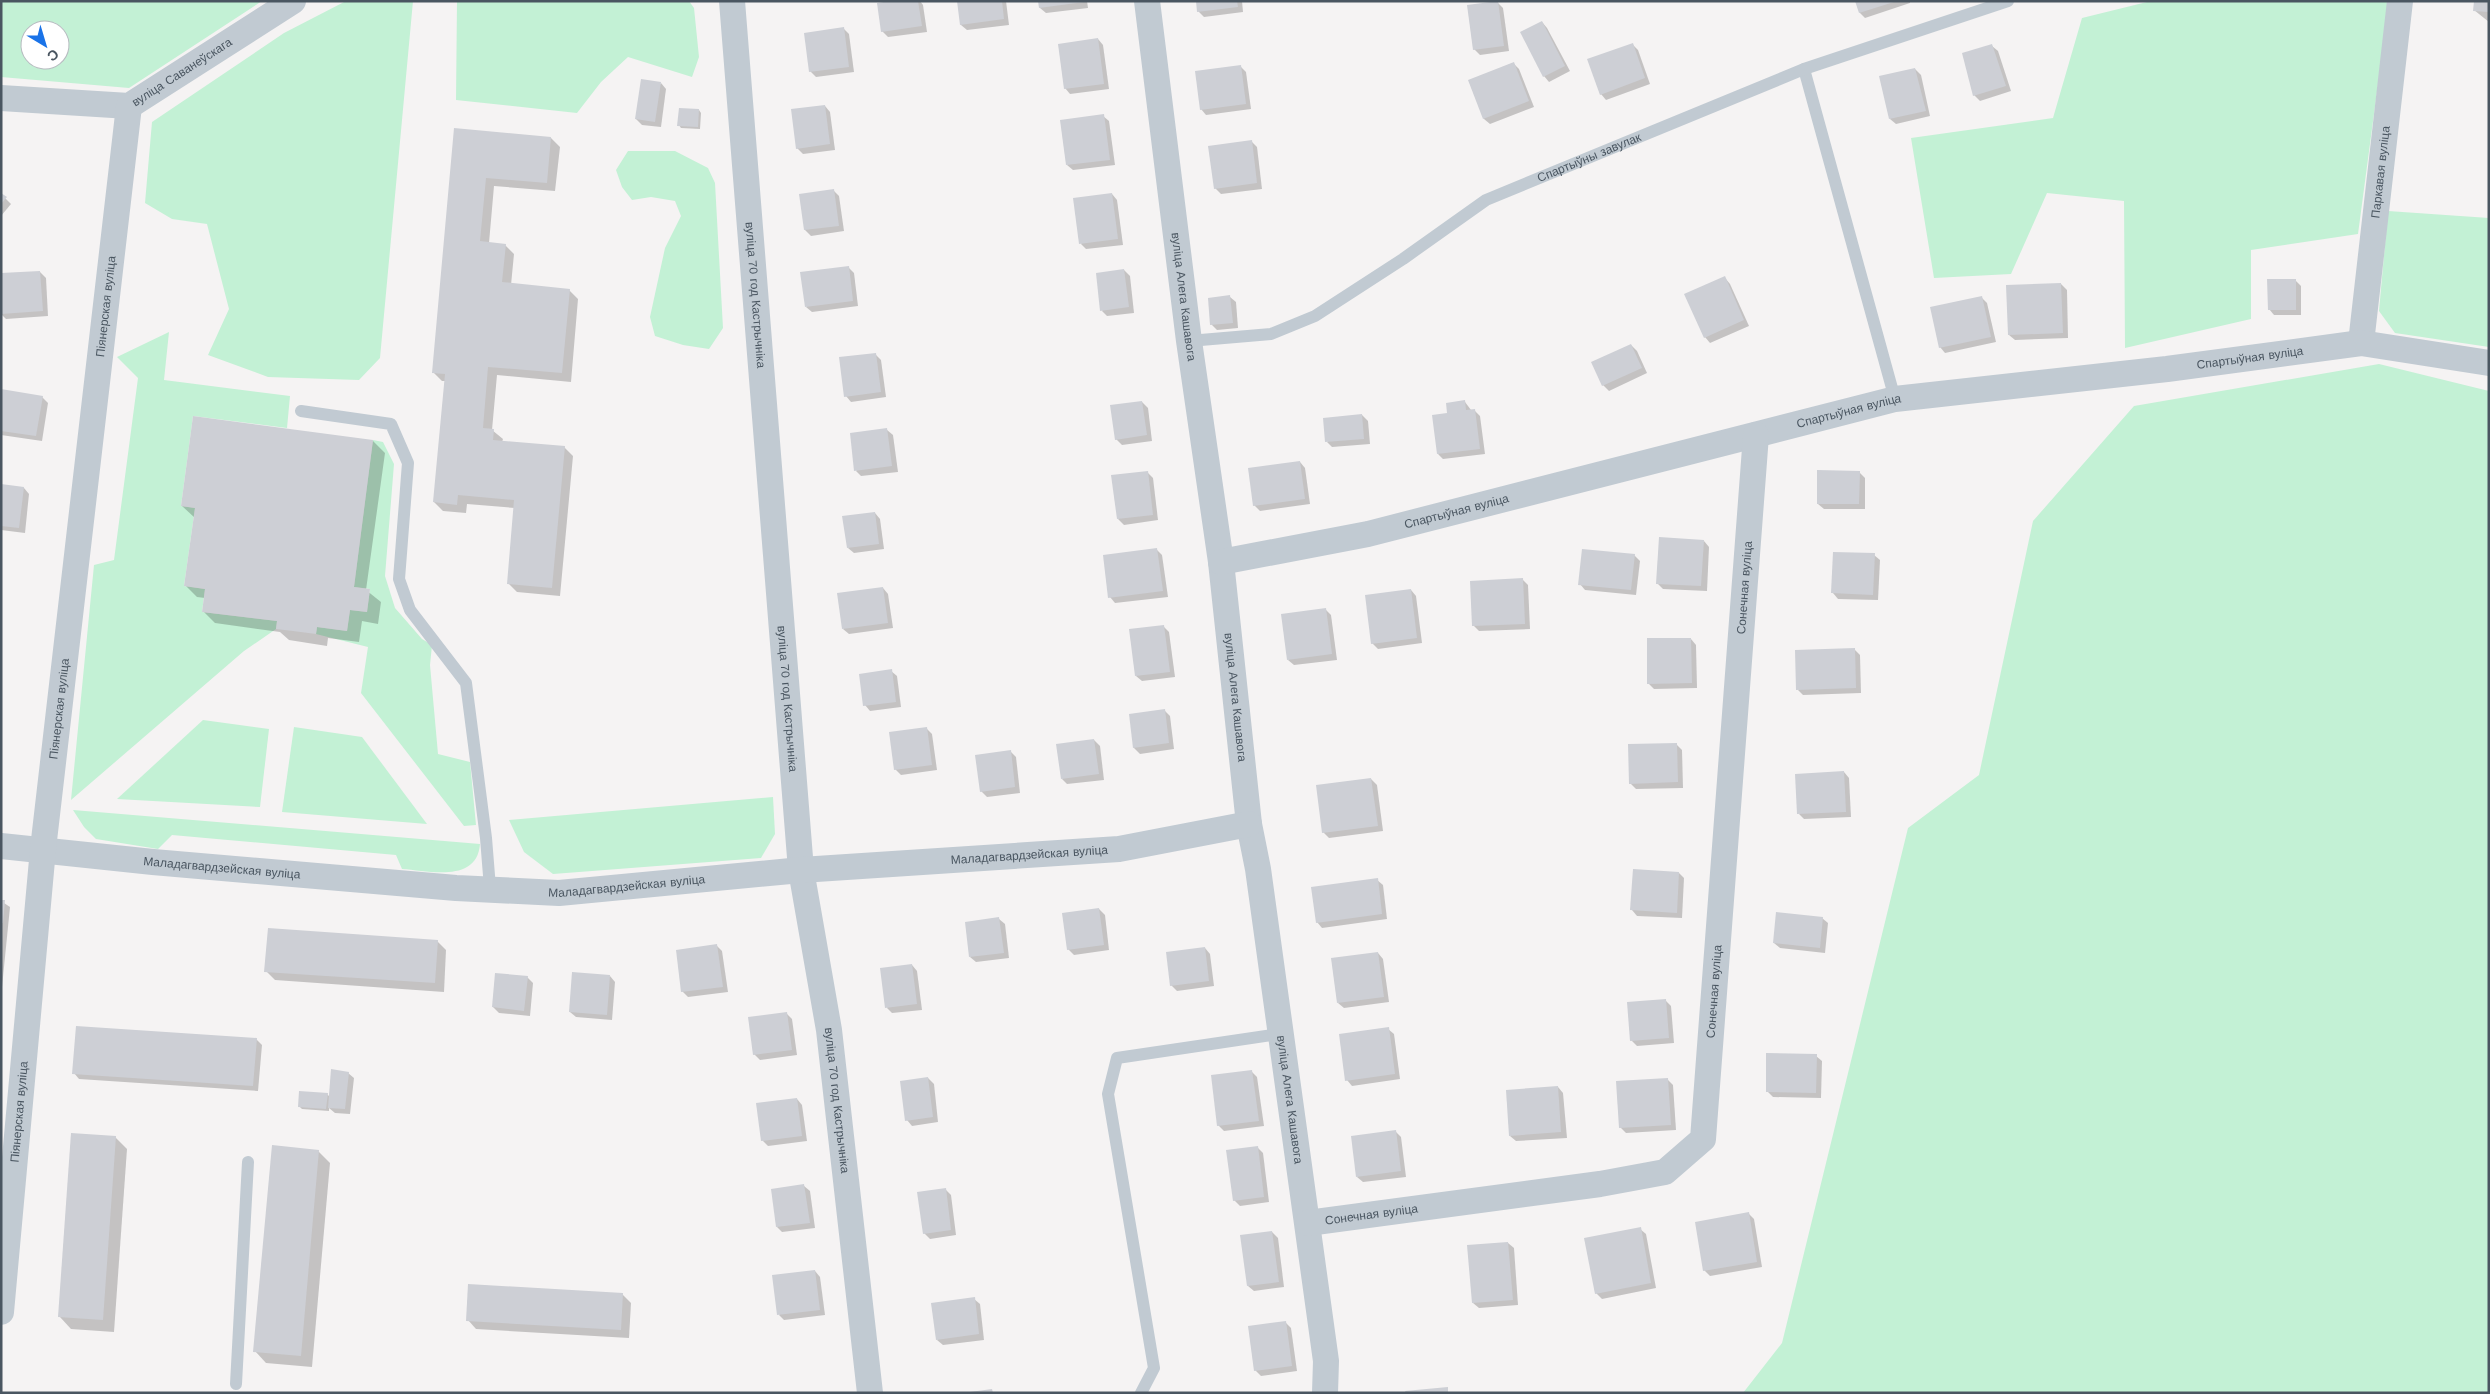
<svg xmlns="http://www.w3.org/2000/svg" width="2490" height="1394" font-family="'Work Sans',sans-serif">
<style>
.green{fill:#c3f1d5;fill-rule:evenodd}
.shadow{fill:#0003}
.building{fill:#cdcfd5}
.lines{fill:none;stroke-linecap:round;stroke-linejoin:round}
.service{stroke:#c1cad2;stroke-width:12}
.minor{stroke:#c1cad2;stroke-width:26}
.labels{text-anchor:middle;stroke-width:4;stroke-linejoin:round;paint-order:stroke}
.street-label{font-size:12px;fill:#4a5661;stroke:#fff}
</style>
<rect width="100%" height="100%" fill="#f5f3f3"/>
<!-- green -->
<g class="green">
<path d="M1 1H262L129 88 1 77ZM30 30H60V60H30Z"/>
<path d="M346 1H413L380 358 359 380 268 377 208 355 229 309 207 224 172 219 145 203 152 122 284 33Z"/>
<path d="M457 1H689L694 8 699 57 692 77 628 57 601 82 577 113 456 100Z"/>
<path d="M2151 1H2389L2358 234 2251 250V319L2125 348 2124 201 2047 193 2011 274 1934 278 1911 138 2053 118 2082 18Z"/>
<path d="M628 151H675L708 168 715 183 723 328 709 349 683 345 655 336 650 317 665 248 681 216 675 201 651 197 632 200 622 187 616 170Z"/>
<path d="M2388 211 2489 218V347L2395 333 2379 311Z"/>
<path d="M169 332 164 380 290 396 287 428 193 416 181 506 195 508 184 586 205 589 202 612 277 621 276 629 244 651 71 800 94 565 114 560 138 378 117 357Z"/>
<path d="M2379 364 2489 391V1393H1743L1782 1343 1908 828 1979 775 2033 521 2134 406Z"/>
<path d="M373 440 383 442 394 464 385 576 395 608 422 639 432 645 430 665 438 754 470 762 476 825 464 826 361 693 368 647 316 634 317 627 347 631 350 610 367 612 370 589 354 587Z"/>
<path d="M203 720 269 729 260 807 117 799Z"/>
<path d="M294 727 362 737 427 824 282 812Z"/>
<path d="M773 797 775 834 761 858 553 874 524 852 509 820Z"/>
<path d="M73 810 480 844C477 883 430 871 402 869L396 855 172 835 158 849 96 839 84 827Z"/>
</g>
<!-- shadow -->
<g class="shadow">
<path d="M900 1H920L923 5 927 32 888 37 882 31Z"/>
<path d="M958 1H1006L1009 25 967 30 961 25Z"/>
<path d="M1039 1H1087L1088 8 1046 13 1040 8Z"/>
<path d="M1197 1H1242L1243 12 1204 17 1198 11Z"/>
<path d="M1856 1H1910V3L1865 18 1860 13Z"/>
<path d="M2489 1V22L2474 10Z"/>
<path d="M1497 2 1503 8 1509 51 1480 55 1474 49Z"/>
<path d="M1542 22 1547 28 1570 71 1549 82 1544 76Z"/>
<path d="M844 29 849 34 854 72 816 77 810 71Z"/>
<path d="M1098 39 1103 45 1109 89 1070 94 1065 88Z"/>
<path d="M1632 44 1638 50 1650 84 1606 100 1601 94Z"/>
<path d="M1992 46 1998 51 2011 91 1980 101 1974 95Z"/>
<path d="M1513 63 1519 69 1534 107 1490 124 1484 119 1469 81Z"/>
<path d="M1240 66 1246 72 1251 109 1206 115 1201 109Z"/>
<path d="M1915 69 1921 75 1930 116 1896 124 1890 119Z"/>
<path d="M661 83 666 89 661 127 642 125 636 119Z"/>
<path d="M825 106 830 112 835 150 803 154 797 148Z"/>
<path d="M699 110 701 113 700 129 681 128 679 125Z"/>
<path d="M1103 116 1109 121 1115 165 1073 170 1067 165Z"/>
<path d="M455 129 551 138 560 147 555 191 494 186 489 243 505 245 514 254 511 285 569 290 578 299 571 382 497 375 492 430 503 439 502 442 564 447 573 456 560 596 517 592 508 583 515 508 467 504 466 513 443 511 434 502 445 381H442L433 372Z"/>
<path d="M1251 141 1257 147 1262 189 1221 194 1215 188Z"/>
<path d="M833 190 839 196 844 231 811 236 805 230 800 195Z"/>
<path d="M1 194 11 204 1 216Z"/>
<path d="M1112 194 1117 200 1123 245 1086 249 1081 244Z"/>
<path d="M848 267 854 273 858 306 812 312 806 307Z"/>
<path d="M1124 270 1130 276 1134 313 1107 316 1102 311Z"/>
<path d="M40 272 46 278 48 316 6 319 1 314V275Z"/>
<path d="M1725 278 1730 284 1749 326 1710 343 1705 337Z"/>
<path d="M2295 280 2301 286V315H2274L2269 309Z"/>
<path d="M2061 284 2067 290 2068 338 2015 340 2009 335Z"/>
<path d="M1230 297 1236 302 1238 328 1217 330 1211 324Z"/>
<path d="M1982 298 1987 303 1996 342 1945 353 1940 347Z"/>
<path d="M1631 345 1637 351 1647 373 1609 391 1603 385Z"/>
<path d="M875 354 881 360 886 397 851 402 846 396Z"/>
<path d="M1 391 42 397 48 403 42 441 1 435Z"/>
<path d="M1142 402 1148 408 1152 441 1122 445 1116 439Z"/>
<path d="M1465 402 1471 410H1474L1480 416 1485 454 1443 459 1438 454 1448 414Z"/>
<path d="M1362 415 1368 421 1370 444 1332 447 1327 442Z"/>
<path d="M887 430 893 435 898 472 861 476 856 471Z"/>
<path d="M373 441 385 453 366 590 381 602 378 624 362 621 359 642 328 638 327 646 289 640 280 632 215 623 203 611 205 598 197 597 185 585 195 518 182 506Z"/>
<path d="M1300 462 1305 468 1310 504 1260 511 1254 505Z"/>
<path d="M1147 472 1153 478 1158 520 1124 525 1118 519Z"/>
<path d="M1859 472 1865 478V509H1824L1818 504Z"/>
<path d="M1 485 24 488 29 494 25 533 1 530Z"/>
<path d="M875 513 880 519 884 549 854 553 848 548Z"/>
<path d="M1704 541 1709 547 1707 591 1663 589 1657 583Z"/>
<path d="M1157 550 1162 555 1168 597 1115 603 1110 597Z"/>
<path d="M1634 555 1640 561 1636 595 1585 590 1580 584Z"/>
<path d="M1874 555 1880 560 1878 600 1838 599 1833 593Z"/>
<path d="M1523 580 1528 585 1530 629 1479 631 1473 625Z"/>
<path d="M883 588 888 594 893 628 849 634 843 629Z"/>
<path d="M1411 590 1416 596 1422 643 1378 649 1372 643Z"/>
<path d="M1325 609 1331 615 1337 660 1294 665 1288 660Z"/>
<path d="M1163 626 1169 632 1175 677 1142 681 1136 676Z"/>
<path d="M1691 639 1696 645 1697 688 1654 689 1648 683Z"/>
<path d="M1854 649 1860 655 1861 693 1803 695 1798 690Z"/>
<path d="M891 671 897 676 901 707 870 711 865 705Z"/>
<path d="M1164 710 1170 716 1174 749 1140 754 1134 748 1130 715Z"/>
<path d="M926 728 932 734 937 770 901 775 895 769Z"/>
<path d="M1094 740 1100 746 1104 780 1067 784 1062 779Z"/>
<path d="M1676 744 1682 750 1683 788 1636 789 1630 783Z"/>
<path d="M1010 751 1016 757 1020 793 987 797 981 791Z"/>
<path d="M1844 772 1849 778 1851 817 1804 819 1799 814Z"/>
<path d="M1371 779 1377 785 1383 831 1329 838 1323 832Z"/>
<path d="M1679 873 1684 878 1682 918 1637 916 1632 910Z"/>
<path d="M1377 880 1383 885 1387 919 1322 928 1317 922Z"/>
<path d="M1 901 10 907 2 987H1Z"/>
<path d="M1099 909 1105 915 1109 950 1074 955 1068 949Z"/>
<path d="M1822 918 1828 923 1825 953 1780 948 1774 943Z"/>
<path d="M999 919 1005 924 1009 958 976 962 970 957Z"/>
<path d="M437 941 446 950 444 992 275 980 266 971Z"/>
<path d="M717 946 722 951 728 992 688 997 682 991Z"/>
<path d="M1205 948 1210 954 1214 986 1177 991 1171 985Z"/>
<path d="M1378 953 1383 959 1389 1002 1344 1008 1338 1003Z"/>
<path d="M912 965 917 971 922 1010 892 1013 887 1008Z"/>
<path d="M610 976 615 982 612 1020 576 1017 570 1012Z"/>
<path d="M527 977 533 983 530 1016 499 1013 493 1007Z"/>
<path d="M1666 1001 1671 1006 1674 1043 1637 1046 1631 1040Z"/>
<path d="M786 1013 792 1019 797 1055 760 1060 754 1054Z"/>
<path d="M1388 1029 1394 1034 1400 1079 1352 1086 1347 1080Z"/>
<path d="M256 1039 262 1045 258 1091 79 1079 74 1073Z"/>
<path d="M1816 1056 1822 1061 1821 1098 1773 1097 1767 1091Z"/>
<path d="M1251 1071 1257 1077 1264 1126 1224 1131 1218 1125Z"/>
<path d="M348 1073 354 1078 350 1114 335 1113 329 1108V1111L302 1109 299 1106 327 1094 330 1097Z"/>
<path d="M928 1078 934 1084 938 1122 912 1126 907 1120Z"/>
<path d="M1668 1080 1673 1085 1676 1130 1626 1133 1620 1127Z"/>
<path d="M1558 1087 1563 1093 1567 1138 1516 1141 1510 1136Z"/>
<path d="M797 1099 802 1105 807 1141 768 1146 762 1140Z"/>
<path d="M1396 1132 1401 1137 1406 1177 1363 1182 1357 1177Z"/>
<path d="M115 1137 127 1149 114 1332 71 1329 60 1317Z"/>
<path d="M1257 1147 1263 1153 1269 1202 1240 1206 1234 1200Z"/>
<path d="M318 1151 330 1163 312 1367 266 1363 255 1351Z"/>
<path d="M804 1186 810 1191 815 1228 782 1232 777 1227Z"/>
<path d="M945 1189 951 1195 956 1235 930 1239 924 1233Z"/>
<path d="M1748 1213 1754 1219 1762 1267 1710 1276 1704 1270Z"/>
<path d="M1640 1229 1646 1234 1656 1288 1602 1299 1596 1293Z"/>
<path d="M1272 1232 1278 1238 1284 1287 1254 1291 1248 1286Z"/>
<path d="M1508 1243 1514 1248 1518 1305 1479 1308 1473 1303Z"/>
<path d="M815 1271 820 1277 825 1315 784 1320 779 1315Z"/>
<path d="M622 1294 631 1303 629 1338 476 1329 468 1320Z"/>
<path d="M974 1299 980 1304 984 1340 943 1345 937 1340Z"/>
<path d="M1286 1323 1291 1328 1297 1371 1261 1376 1255 1370Z"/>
</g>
<!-- building -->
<g class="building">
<path d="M890 1H918L922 26 881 32 877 3Z"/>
<path d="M957 1H1002L1004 19 960 25Z"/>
<path d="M1038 1H1084V2L1039 8Z"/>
<path d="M1196 1H1237L1238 7 1197 12Z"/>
<path d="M1498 1 1504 46 1473 50 1467 5Z"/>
<path d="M1855 1H1894V2L1859 13Z"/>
<path d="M2474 1H2489V12L2473 11Z"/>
<path d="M1542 21 1565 66 1543 77 1520 32Z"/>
<path d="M844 27 849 67 809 72 804 33Z"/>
<path d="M1098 38 1104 84 1064 89 1058 44Z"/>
<path d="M1633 43 1645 78 1600 95 1587 59Z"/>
<path d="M1992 44 2006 86 1973 96 1962 53Z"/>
<path d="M1514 62 1529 101 1483 119 1468 80Z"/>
<path d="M1241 65 1246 104 1200 110 1195 71Z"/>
<path d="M1915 68 1926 111 1889 119 1879 76Z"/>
<path d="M641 79 661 82 655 122 635 119Z"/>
<path d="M825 105 830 144 796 149 791 109Z"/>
<path d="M679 108 699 109 698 127 677 126Z"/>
<path d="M1104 114 1110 160 1066 165 1060 120Z"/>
<path d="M454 128 551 137 547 183 486 178 480 241 506 244 502 282 570 289 562 373 488 367 483 428 494 429 493 440 565 446 552 588 507 584 514 500 458 495 457 505 433 502 445 374 432 373Z"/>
<path d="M1252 140 1257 183 1214 189 1208 146Z"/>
<path d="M834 189 839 226 804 230 799 194Z"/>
<path d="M1 193 7 197 1 204Z"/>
<path d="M1112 193 1118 239 1079 244 1073 198Z"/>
<path d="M849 266 853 301 805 307 800 272Z"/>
<path d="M1124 269 1129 307 1100 311 1096 273Z"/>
<path d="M40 271 43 311 1 314V273Z"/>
<path d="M1725 276 1744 320 1704 338 1684 294Z"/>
<path d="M2267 279H2296V310H2268Z"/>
<path d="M2061 283 2063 333 2008 335 2006 285Z"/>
<path d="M1230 295 1233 323 1210 325 1208 298Z"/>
<path d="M1982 296 1991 337 1939 348 1930 307Z"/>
<path d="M1631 344 1642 368 1602 386 1591 362Z"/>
<path d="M876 353 881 392 844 397 839 357Z"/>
<path d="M1 389 43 396 36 436 1 431Z"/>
<path d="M1465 400 1466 410 1475 409 1480 449 1437 454 1432 415 1447 413 1446 403Z"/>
<path d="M1142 401 1147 435 1115 440 1110 405Z"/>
<path d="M1362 414 1364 439 1325 442 1323 418Z"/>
<path d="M193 416 373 440 354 587 370 589 367 612 350 610 347 631 317 627 316 634 293 631 276 629 277 621 202 612 205 589 184 586 195 508 181 506Z"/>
<path d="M887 428 892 466 854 471 850 433Z"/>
<path d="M1300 461 1305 499 1253 506 1248 468Z"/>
<path d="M1817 470 1860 471 1859 504H1817Z"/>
<path d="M1148 471 1153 515 1117 519 1111 475Z"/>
<path d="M1 484 24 487 19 528 1 526Z"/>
<path d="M875 512 879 544 847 548 842 516Z"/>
<path d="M1659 537 1704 540 1701 586 1656 584Z"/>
<path d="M1157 548 1163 591 1108 598 1103 555Z"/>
<path d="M1582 549 1635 554 1631 590 1578 585Z"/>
<path d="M1833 552 1875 553 1873 595 1831 593Z"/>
<path d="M1523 578 1525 624 1472 626 1470 581Z"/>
<path d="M883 587 888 623 842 629 837 593Z"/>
<path d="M1411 589 1417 638 1371 644 1365 595Z"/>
<path d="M1326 608 1332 654 1287 660 1281 614Z"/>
<path d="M1164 625 1170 672 1135 676 1129 629Z"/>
<path d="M1647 638H1691L1692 683 1647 684Z"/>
<path d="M1855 648 1856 688 1796 690 1795 650Z"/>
<path d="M892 669 896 702 863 706 859 674Z"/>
<path d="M1165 709 1169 743 1133 748 1129 714Z"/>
<path d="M927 727 932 765 894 770 889 732Z"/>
<path d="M1094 739 1099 774 1061 779 1056 744Z"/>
<path d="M1677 743 1678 782 1629 784 1628 744Z"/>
<path d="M1011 750 1015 787 980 792 975 755Z"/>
<path d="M1844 771 1846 812 1797 814 1795 774Z"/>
<path d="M1371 778 1378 826 1322 833 1316 785Z"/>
<path d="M1633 869 1679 872 1677 913 1630 910Z"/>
<path d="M1378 878 1382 914 1316 923 1311 887Z"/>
<path d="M1 900H5L3 923H1Z"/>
<path d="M1099 908 1104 945 1067 950 1062 913Z"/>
<path d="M1776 912 1823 917 1820 948 1773 943Z"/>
<path d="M999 917 1004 953 969 957 965 922Z"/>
<path d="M268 928 438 940 435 983 264 972Z"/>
<path d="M717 944 723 987 681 992 676 950Z"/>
<path d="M1205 947 1209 981 1170 986 1166 952Z"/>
<path d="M1378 952 1384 997 1337 1003 1331 958Z"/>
<path d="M912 964 917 1004 885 1008 880 968Z"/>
<path d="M572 972 610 975 607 1015 569 1012Z"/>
<path d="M495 973 528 976 524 1011 492 1007Z"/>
<path d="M1666 999 1669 1038 1630 1041 1627 1002Z"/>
<path d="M787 1012 792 1050 753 1055 748 1017Z"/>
<path d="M76 1026 257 1038 253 1086 72 1074Z"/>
<path d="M1389 1027 1395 1074 1345 1081 1339 1034Z"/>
<path d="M1766 1053 1817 1054 1816 1093 1766 1092Z"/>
<path d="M331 1069 349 1072 345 1109 328 1108Z"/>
<path d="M1252 1070 1259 1121 1217 1126 1211 1075Z"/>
<path d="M928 1077 933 1117 905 1121 900 1081Z"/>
<path d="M1668 1078 1671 1125 1619 1128 1616 1081Z"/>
<path d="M1558 1086 1561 1132 1509 1136 1506 1090Z"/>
<path d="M299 1091 328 1093 326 1109 298 1107Z"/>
<path d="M797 1098 802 1136 761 1141 756 1103Z"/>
<path d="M1396 1130 1401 1171 1356 1177 1351 1136Z"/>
<path d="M71 1133 116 1136 103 1320 58 1317Z"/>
<path d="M272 1145 319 1150 301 1356 253 1352Z"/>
<path d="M1258 1146 1264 1197 1233 1201 1226 1150Z"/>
<path d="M804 1184 810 1223 776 1227 771 1189Z"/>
<path d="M946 1188 951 1230 923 1234 917 1192Z"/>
<path d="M1749 1212 1757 1262 1703 1271 1695 1222Z"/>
<path d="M1641 1227 1651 1283 1595 1294 1584 1238Z"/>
<path d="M1272 1231 1279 1282 1247 1286 1240 1235Z"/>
<path d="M1508 1242 1513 1300 1472 1303 1467 1245Z"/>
<path d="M815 1270 820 1310 777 1315 772 1275Z"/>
<path d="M468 1284 623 1293 621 1330 466 1321Z"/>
<path d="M975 1297 979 1334 936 1340 931 1303Z"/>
<path d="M1286 1321 1292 1366 1254 1371 1248 1326Z"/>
<path d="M1448 1387V1393H1406L1405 1391Z"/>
<path d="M992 1389 993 1393H970V1392Z"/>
</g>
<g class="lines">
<!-- service -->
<g class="service">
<path d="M1804 69 1895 399"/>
<path id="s1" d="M1189 341 1271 334 1315 316 1403 259 1486 200 1804 69 2008 1"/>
<path d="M301 411 391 424 408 463 399 579 410 610 466 683 486 838 490 888"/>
<path d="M236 1384 248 1162"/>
<path d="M1141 1393 1154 1368 1108 1094 1117 1058 1279 1034"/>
</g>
<!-- minor -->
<g class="minor">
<path id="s2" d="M732 1 801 870 829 1030 870 1393"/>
<path id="s3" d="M1147 1 1189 341 1221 562 1249 824 1258 869 1326 1361 1325 1393"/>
<path id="s4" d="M1 98 129 106 293 1"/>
<path id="s5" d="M2361 343 2400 1"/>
<path id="s6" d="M1221 562 1368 534 1895 399 2167 369 2361 343 2489 363"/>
<path id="s7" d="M1 846 153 862 456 888 559 893 801 870 1119 849 1249 824"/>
<path id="s8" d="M1308 1223 1600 1184 1665 1172 1703 1139 1756 435"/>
<path id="s9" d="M1 1312 43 849 129 106"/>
</g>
</g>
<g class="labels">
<!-- street labels -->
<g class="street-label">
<text dy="4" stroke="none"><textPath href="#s4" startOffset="191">вуліца Саванеўскага</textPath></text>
<text dy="4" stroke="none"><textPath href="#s1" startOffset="448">Спартыўны завулак</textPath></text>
<text dy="4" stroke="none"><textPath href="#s5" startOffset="172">Паркавая вуліца</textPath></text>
<text dy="4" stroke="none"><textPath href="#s2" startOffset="295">вуліца 70 год Кастрычніка</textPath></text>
<text dy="4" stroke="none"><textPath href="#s3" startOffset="298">вуліца Алега Кашавога</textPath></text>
<text dy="4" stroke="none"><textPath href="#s9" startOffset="1011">Піянерская вуліца</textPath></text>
<text dy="4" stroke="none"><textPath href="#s6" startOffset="1051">Спартыўная вуліца</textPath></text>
<text dy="4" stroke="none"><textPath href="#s6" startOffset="646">Спартыўная вуліца</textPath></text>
<text dy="4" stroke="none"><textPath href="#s6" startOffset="241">Спартыўная вуліца</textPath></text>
<text dy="4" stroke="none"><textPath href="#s8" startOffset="964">Сонечная вуліца</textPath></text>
<text dy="4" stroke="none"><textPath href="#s3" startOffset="702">вуліца Алега Кашавога</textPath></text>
<text dy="4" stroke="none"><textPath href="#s2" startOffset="700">вуліца 70 год Кастрычніка</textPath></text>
<text dy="4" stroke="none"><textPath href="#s9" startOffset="606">Піянерская вуліца</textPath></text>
<text dy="4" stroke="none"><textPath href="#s7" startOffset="1032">Маладагвардзейская вуліца</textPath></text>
<text dy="4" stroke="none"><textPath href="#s7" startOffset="222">Маладагвардзейская вуліца</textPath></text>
<text dy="4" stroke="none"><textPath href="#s7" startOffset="628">Маладагвардзейская вуліца</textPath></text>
<text dy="4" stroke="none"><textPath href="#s8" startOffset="559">Сонечная вуліца</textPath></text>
<text dy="4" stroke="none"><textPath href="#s3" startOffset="1108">вуліца Алега Кашавога</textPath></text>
<text dy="4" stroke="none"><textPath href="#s2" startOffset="1105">вуліца 70 год Кастрычніка</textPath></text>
<text dy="4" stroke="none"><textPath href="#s9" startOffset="201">Піянерская вуліца</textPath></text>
<text dy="4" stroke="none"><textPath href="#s8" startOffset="64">Сонечная вуліца</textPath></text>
</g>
</g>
<!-- border -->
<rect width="2490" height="1394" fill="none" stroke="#4a5661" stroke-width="5"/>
<!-- north arrow -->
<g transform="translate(45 45) rotate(142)"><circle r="24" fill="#ffffff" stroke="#b7bbc0"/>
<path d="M0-4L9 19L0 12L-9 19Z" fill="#1a73e8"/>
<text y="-8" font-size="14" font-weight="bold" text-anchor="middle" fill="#4a5661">С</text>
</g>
</svg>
